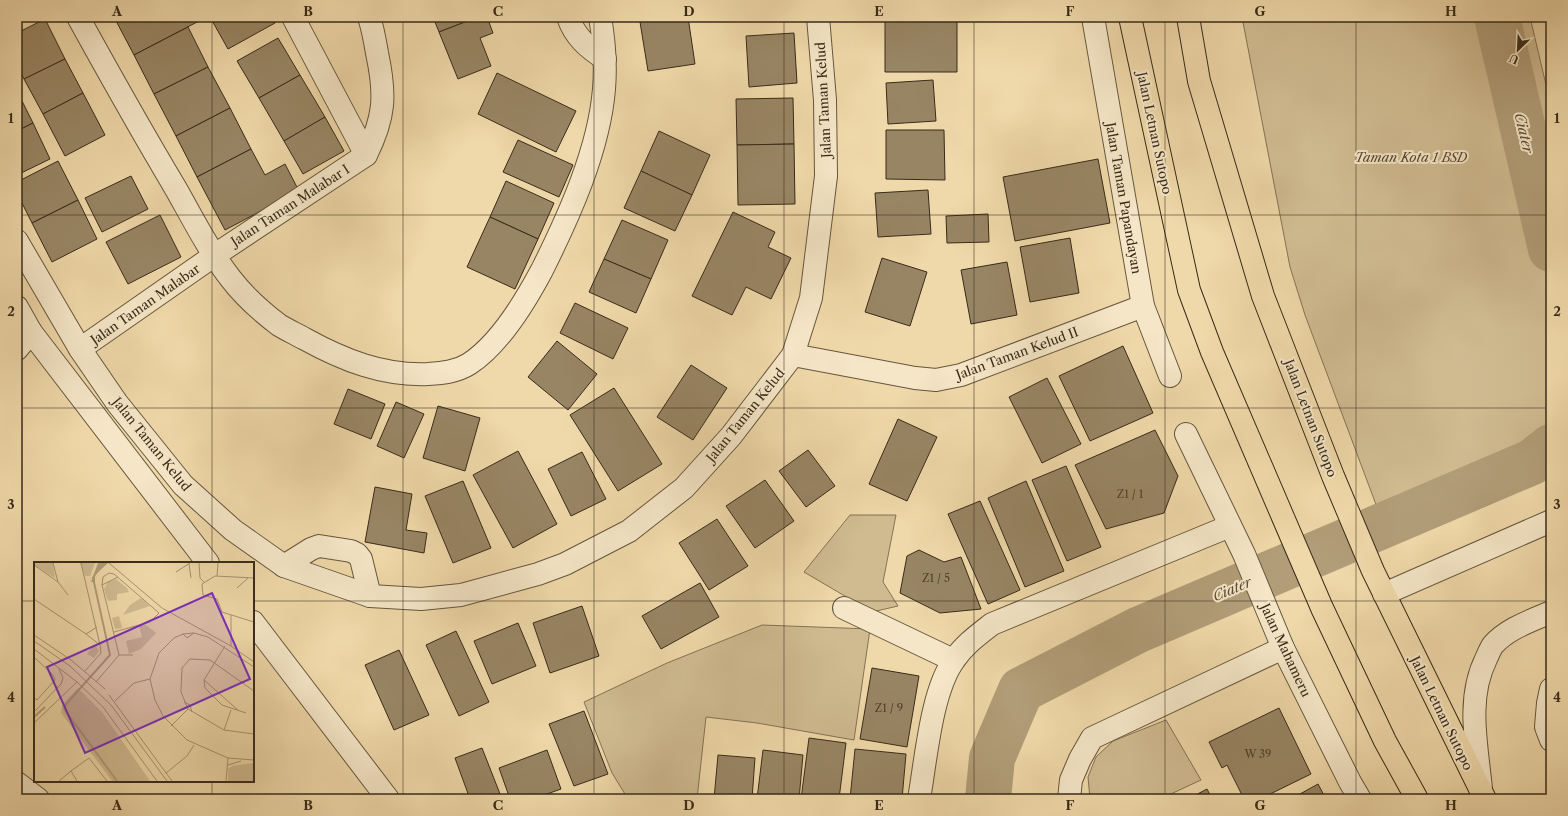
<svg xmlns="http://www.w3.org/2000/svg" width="1568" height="816" font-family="'Libre Caslon Text',serif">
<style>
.green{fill:#d0bb91;stroke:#847355}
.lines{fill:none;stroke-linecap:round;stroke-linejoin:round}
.river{stroke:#b19d78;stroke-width:46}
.building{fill:#988564;stroke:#392b19}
.minor-casing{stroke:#66563d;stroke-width:24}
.major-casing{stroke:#392b19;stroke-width:24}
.minor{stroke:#f5e6c7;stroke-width:22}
.major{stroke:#efd8a9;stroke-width:22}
.grid{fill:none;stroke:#392b19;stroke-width:1;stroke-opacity:0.55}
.labels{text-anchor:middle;stroke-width:4;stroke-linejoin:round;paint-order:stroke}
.number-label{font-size:11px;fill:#51422c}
.street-label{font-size:13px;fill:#392b19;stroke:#f5e6c7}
.park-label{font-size:13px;font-style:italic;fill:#574831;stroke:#f5e6c7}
.water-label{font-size:14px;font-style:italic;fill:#5d4d36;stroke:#f5e6c7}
.inset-river{fill:none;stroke:#b19d78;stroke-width:2}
.inset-road{fill:none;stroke:#a6936f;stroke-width:1}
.view{fill:#7b2cbf;fill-opacity:0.15;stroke:#7b2cbf;stroke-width:2}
.inset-edge{fill:none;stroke:#392b19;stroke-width:2}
.neatline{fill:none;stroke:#392b19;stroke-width:1.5}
.grid-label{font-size:13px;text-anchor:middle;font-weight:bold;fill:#392b19}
</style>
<rect width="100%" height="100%" fill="#efd8a9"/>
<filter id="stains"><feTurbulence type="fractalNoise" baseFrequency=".005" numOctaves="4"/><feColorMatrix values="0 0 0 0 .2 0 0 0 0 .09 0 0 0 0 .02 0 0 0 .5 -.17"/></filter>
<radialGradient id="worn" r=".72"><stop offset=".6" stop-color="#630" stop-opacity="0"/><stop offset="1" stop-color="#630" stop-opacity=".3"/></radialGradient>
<!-- green -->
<g class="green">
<path d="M1242 17H1530L1551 106V474L1390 542 1305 315 1290 267Z"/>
<path d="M850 515H896L883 582 898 606 872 612 804 572Z"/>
<path d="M762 625 870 629 854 740 757 723 706 717 697 799H628L612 773 584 702 667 663Z"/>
<path d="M1166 720 1201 780 1160 799H1090L1088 777 1096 757 1113 741Z"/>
</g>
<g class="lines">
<!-- river -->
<g class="river">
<path d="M1497 17 1551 249"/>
<path d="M988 799 992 758 1021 690 1138 630 1532 462 1551 447"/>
</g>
</g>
<!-- building -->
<g class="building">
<path d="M114 17H197L199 21 134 55Z"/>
<path d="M210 17H272L275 23 228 49Z"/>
<path d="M433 17H478L439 32Z"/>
<path d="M478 17H487L493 33 480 38 491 66 458 79 439 32Z"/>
<path d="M674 17H688L695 64 648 71 640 22Z"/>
<path d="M45 19 65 59 24 79 17 65V33Z"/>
<path d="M885 20 957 21V72H885Z"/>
<path d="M188 27 208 67 154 94 134 55Z"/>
<path d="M794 33 797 83 749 87 746 36Z"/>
<path d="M278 38 300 75 259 98 237 61Z"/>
<path d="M65 59 83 93 43 114 24 79Z"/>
<path d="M208 67 230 108 176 136 154 94Z"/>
<path d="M497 73 576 111 556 152 478 114Z"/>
<path d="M300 75 325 117 284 141 259 98Z"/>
<path d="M933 80 936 121 888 124 886 83Z"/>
<path d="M17 91 33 123 17 131Z"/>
<path d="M83 93 105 135 65 156 43 114Z"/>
<path d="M793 98 794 144 737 145 736 99Z"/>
<path d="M230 108 251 149 197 177 176 136Z"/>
<path d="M325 117 344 151 303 174 284 141Z"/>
<path d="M33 123 50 159 17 175V131Z"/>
<path d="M886 130H944L945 180 886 179Z"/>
<path d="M659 131 710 155 692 195 641 171Z"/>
<path d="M518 140 573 165 559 197 503 172Z"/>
<path d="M794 144 795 204 738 205 737 145Z"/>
<path d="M251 149 265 175 285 164 299 191 225 230 197 177Z"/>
<path d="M1098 159 1110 223 1015 241 1003 177Z"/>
<path d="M58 161 78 200 32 223 17 193V182Z"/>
<path d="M641 171 692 195 675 231 624 208Z"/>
<path d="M131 176 148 209 102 232 85 198Z"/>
<path d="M506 181 554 203 538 239 490 217Z"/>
<path d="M928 190 931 234 878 237 875 193Z"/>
<path d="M78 200 97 239 52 262 32 223Z"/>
<path d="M733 212 775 232 768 247 791 258 771 299 746 287 732 315 692 296Z"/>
<path d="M988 214 989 242 947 243 946 216Z"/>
<path d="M160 215 181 257 128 284 106 242Z"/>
<path d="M490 217 538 239 515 289 467 267Z"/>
<path d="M622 220 668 240 651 279 604 259Z"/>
<path d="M1070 238 1079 293 1030 302 1020 247Z"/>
<path d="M882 258 927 272 910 326 865 312Z"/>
<path d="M604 259 651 279 636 313 589 292Z"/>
<path d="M1007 262 1017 315 971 324 961 270Z"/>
<path d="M575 303 628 328 613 359 560 333Z"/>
<path d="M557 341 597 374 568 410 528 377Z"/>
<path d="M1123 346 1153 413 1090 441 1059 376Z"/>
<path d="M691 365 727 388 693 440 657 417Z"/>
<path d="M1047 378 1081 444 1042 463 1009 397Z"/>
<path d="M614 388 662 464 618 491 570 415Z"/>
<path d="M348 389 385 404 371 439 334 424Z"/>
<path d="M396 402 424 414 404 458 377 446Z"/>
<path d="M438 406 480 418 465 471 423 458Z"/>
<path d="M898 419 937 437 907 501 869 484Z"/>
<path d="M1155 430 1178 476 1164 513 1106 529 1075 465Z"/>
<path d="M808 450 835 486 806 507 779 471Z"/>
<path d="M518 451 557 524 513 548 473 475Z"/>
<path d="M582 452 606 499 571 516 548 469Z"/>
<path d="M1066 466 1101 547 1067 561 1032 480Z"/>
<path d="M765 480 794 521 755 548 726 506Z"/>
<path d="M463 481 491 548 453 563 425 496Z"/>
<path d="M1026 481 1064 571 1025 587 988 498Z"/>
<path d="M375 487 412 494 406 530 427 533 424 553 365 542Z"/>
<path d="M980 501 1020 590 988 604 948 514Z"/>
<path d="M717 519 748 566 709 590 679 543Z"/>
<path d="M919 550 944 562 961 557 981 609 940 613 900 593 907 556Z"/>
<path d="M700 583 719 617 661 649 642 616Z"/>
<path d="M582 606 599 656 550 673 533 623Z"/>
<path d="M518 623 536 666 492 684 474 641Z"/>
<path d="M456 631 489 702 459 716 426 645Z"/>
<path d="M399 650 429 715 394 730 365 665Z"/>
<path d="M872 668 919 676 907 747 860 739Z"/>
<path d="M1279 708 1311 774 1260 799H1244L1227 765 1222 768 1209 742Z"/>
<path d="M584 711 608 774 574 786 549 724Z"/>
<path d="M809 738 846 743 839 799H801Z"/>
<path d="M482 748 502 799H470L455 758Z"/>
<path d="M855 749 906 754 902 799H850Z"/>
<path d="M547 750 561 789 533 799H510L499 768Z"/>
<path d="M763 750 803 755 799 799H757Z"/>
<path d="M718 755 755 758 752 799H714Z"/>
<path d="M1318 784 1326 799H1291Z"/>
<path d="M1207 789 1212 799H1188Z"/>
</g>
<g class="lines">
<defs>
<g id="minor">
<path d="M78 17C110 75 142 132 176 189 193 219 209 251 231 279 244 296 262 312 279 325 287 330 296 334 305 339 343 360 383 376 428 374 443 373 456 372 469 364 500 344 525 302 542 270 569 216 599 150 604 89 606 65 604 40 600 17"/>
<path d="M293 17 366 155"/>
<path d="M568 17C575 37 588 48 605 59"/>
<path d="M1093 17 1143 306 1170 376"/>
<path d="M17 241 80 349 117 403 183 485 233 530 284 566 370 596 421 599 461 595 538 574 565 564 629 531 684 488 731 436 793 355 811 298 826 176 825 100 818 17"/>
<path d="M17 307 31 332 17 349"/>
<path d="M31 332 208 563"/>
<path d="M80 349 215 255 366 155C385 117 386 95 377 53 375 41 373 29 369 17"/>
<path d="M793 355 915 378 936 380 961 375 1143 306"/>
<path d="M1186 434 1244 554 1283 648 1350 782 1360 799"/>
<path d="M284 566 311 549 319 546 351 551 357 554 361 559 370 596"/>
<path d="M1384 594 1551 521"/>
<path d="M844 608 953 660"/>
<path d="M253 622 388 799"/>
<path d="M1551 689 1548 703 1546 727 1551 740"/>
<path d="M17 783 38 799"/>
<path d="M1481 789C1477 746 1466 699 1486 659 1488 655 1490 649 1493 645 1508 628 1531 621 1551 612"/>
<path d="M919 799C926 760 931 692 954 660 964 645 978 635 992 624L1230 526"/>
<path d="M1069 799 1071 780 1080 759 1092 738 1283 648"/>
</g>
<g id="major">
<path d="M1130 17 1189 290 1212 352 1322 608 1385 741 1417 799"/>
<path d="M1188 17 1199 81 1263 296 1333 476 1373 571 1485 799"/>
</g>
</defs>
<!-- minor casing -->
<use href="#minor" class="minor-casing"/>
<!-- major casing -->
<use href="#major" class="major-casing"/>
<!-- minor -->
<use href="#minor" class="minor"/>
<!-- major -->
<use href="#major" class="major"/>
</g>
<!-- grid -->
<path class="grid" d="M212 17V563M403 17V799M594 17V799M784 17V799M974 17V799M1165 17V799M1356 17V799M17 215H1551M17 408H1551M17 601H35M253 601H1551M212 781V799"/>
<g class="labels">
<!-- number labels -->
<g class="number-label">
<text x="1130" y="498">Z1 / 1</text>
<text x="936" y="582">Z1 / 5</text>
<text x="889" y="712">Z1 / 9</text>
<text x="1258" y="758">W 39</text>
</g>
<!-- street labels -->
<g class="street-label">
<text transform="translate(823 100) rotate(-93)" y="5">Jalan Taman Kelud</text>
<text transform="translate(1155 133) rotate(78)" y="5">Jalan Letnan Sutopo</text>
<text transform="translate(1124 198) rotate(80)" y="5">Jalan Taman Papandayan</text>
<text transform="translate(290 205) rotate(-33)" y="5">Jalan Taman Malabar I</text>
<text transform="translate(145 304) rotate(-35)" y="5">Jalan Taman Malabar</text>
<text transform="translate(1017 353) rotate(-20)" y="5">Jalan Taman Kelud II</text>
<text transform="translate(745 415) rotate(-51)" y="5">Jalan Taman Kelud</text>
<text transform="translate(1311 418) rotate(69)" y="5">Jalan Letnan Sutopo</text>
<text transform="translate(152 444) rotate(51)" y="5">Jalan Taman Kelud</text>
<text transform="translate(1286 650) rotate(65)" y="5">Jalan Mahameru</text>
<text transform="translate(1442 713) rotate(64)" y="5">Jalan Letnan Sutopo</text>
</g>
<!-- park labels -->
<g class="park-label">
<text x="1411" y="162">Taman Kota 1 BSD</text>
</g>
<!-- water labels -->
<g class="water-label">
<text transform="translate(1524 133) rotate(77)" y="5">Ciater</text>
<text transform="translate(1232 589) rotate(-23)" y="5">Ciater</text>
</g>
</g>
<!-- overview -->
<g transform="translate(34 562)">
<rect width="220" height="220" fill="#efd8a9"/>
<path d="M0 1H19L21 16 0 3ZM46 1H61L56 14H51ZM82 17 93 26 95 30 83 32V38L74 39 70 27 74 20ZM107 36 116 44 89 53 96 43ZM85 54 88 66 81 67 78 56ZM112 63 122 71 107 87 95 92 92 79 108 75 105 64ZM61 82 65 89 60 96 53 92ZM44 126 68 150 116 219H78L27 151 28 143ZM220 201V219H194V207L198 204Z" fill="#d0bb91"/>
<path d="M64 1H74L61 13V20H57Z" fill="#b19d78"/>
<path class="inset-river" d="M68 1 59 16 76 93 33 141 30 147 83 219M0 155 11 145"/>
<path class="inset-road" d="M19 1 24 20 34 33M47 1 66 83M75 1 128 46 197 84M165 1 166 16 170 20M155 2 157 16M0 3 24 20M142 10 156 1M183 14 184 1M220 16 181 14 168 22 169 33 183 37 188 50 220 60M68 23 84 15M203 26 214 16M0 37 52 72M197 53V84L220 100M149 72 153 76 160 71M0 73 37 98 71 127M0 79 36 104 77 143 133 219M191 84 170 118 171 126 188 143 212 151M0 87 43 120 69 145 123 219M85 93H99M0 95 19 113 21 118 3 138 0 135M220 105 174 75 160 71 149 72 140 76 125 91 116 117 121 138 129 154 153 178 194 196 220 198M51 109 67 91 66 83 52 72 63 65M170 118 205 149M62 120 85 93 68 23 69 15 75 11 80 12 125 51 116 60 80 70M220 129 176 98 156 97 148 106 147 130 154 147 190 168 220 172M75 133 138 219M81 139 100 121 116 117M150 140 156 143 158 150M0 150 27 122 29 116 25 107M0 161 43 120M137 164 154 147M190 168 197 148M194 203 207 199M37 209 55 196 73 219M132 211 153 194 160 183M25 219 37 209 43 219M192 219 194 196"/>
<path class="view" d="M178 31 216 117 51 191 13 105Z"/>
<rect width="220" height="220" class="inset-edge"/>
</g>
<!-- margin -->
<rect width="1568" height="816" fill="none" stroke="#efd8a9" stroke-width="44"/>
<!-- north arrow -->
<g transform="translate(1518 50) rotate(204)" stroke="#f5e6c7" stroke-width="3" paint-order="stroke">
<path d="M0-3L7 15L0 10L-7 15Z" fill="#392b19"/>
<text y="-6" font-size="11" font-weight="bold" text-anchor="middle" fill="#392b19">U</text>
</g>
<rect x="22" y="22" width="1524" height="772" class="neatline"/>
<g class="grid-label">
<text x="117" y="16">A</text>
<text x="308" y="16">B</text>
<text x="498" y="16">C</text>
<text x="689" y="16">D</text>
<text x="879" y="16">E</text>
<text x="1070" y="16">F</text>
<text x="1260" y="16">G</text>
<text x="1451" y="16">H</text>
<text x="11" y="123">1</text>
<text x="1557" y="123">1</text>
<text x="11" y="316">2</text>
<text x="1557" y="316">2</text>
<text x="11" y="509">3</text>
<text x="1557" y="509">3</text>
<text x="11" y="702">4</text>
<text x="1557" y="702">4</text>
<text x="117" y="810">A</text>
<text x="308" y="810">B</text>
<text x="498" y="810">C</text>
<text x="689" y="810">D</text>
<text x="879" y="810">E</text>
<text x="1070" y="810">F</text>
<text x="1260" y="810">G</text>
<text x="1451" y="810">H</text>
</g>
<rect width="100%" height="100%" filter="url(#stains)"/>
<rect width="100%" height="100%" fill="url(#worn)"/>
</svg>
